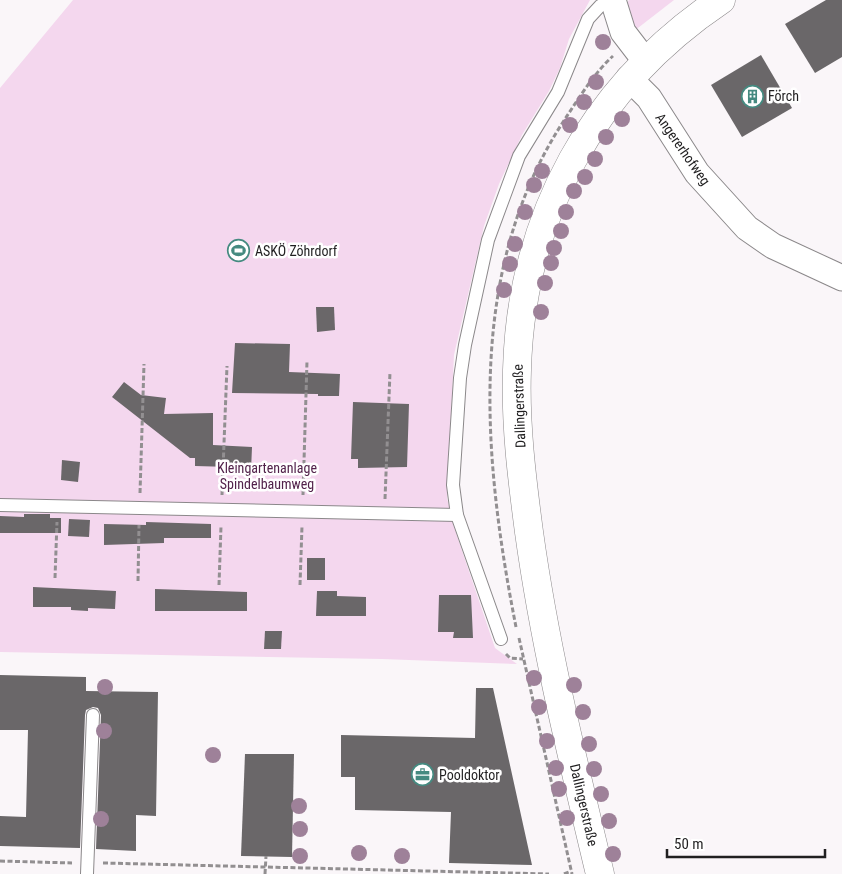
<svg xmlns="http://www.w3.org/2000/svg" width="842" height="874" font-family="'Roboto Condensed',sans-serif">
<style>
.green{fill:#f4d7ee}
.building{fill:#6a6769}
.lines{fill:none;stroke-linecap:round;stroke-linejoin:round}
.lane-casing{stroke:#8b888a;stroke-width:14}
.street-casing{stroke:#8b888a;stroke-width:27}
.secondary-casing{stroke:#8b888a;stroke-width:29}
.path{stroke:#928f91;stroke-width:3;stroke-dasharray:5 2.5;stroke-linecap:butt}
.lane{stroke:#fff;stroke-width:12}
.street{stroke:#fff;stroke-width:25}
.secondary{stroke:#fff;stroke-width:28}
.tree{fill:#9e8199}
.labels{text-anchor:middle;stroke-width:5;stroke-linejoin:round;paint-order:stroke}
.poi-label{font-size:14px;fill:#201f20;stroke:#fff;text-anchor:start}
.street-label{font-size:14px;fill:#201f20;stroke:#fff}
.park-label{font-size:14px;fill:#52224b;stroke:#fff}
</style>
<rect width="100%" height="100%" fill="#faf6f9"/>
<!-- green -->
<g class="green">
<path d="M73 0H590L569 39 560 68 549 91 522 135 499 184 484 226 454 355 447 498 454 527 495 648 517 664 382 659 0 652V88Z"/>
<path d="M629 0H674L634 31 625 6Z"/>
</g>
<!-- building -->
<g class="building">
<path d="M826 0H842V57L815 73 785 24Z"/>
<path d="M761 55 792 108 742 137 711 85Z"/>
<path d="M316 307H334L335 330 317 332Z"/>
<path d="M235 343 290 344 289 372 340 374 339 396H318V394L232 393Z"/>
<path d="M124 382 141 395 166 398 164 414 213 413V445L252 447 251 471H231V467L195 466V458H190L112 397Z"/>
<path d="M353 402 409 404 407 467 358 468V459H351Z"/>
<path d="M62 460 80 462 78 482 61 480Z"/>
<path d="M24 514H50V518H61V533H0V516L24 517Z"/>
<path d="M69 519 90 520 89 537 68 536Z"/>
<path d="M146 522 211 524V538H164V543L104 545V524L146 525Z"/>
<rect x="307" y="558" width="18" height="22"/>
<path d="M33 587 116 591 115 609 88 608V611L71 610V607H33Z"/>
<path d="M155 589 247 592V611H155Z"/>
<path d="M317 591H337V596L366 597V616H316Z"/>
<path d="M439 595H471L473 638H453L454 632H438Z"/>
<path d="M265 631H282L281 649H264Z"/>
<path d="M0 675 86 677V691L158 692 156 816 136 815V851L96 849 101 715 98 708 93 707 86 710 85 715 80 848 0 846V816L26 817 28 730H0Z"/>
<path d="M476 688H493L532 865 449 863 451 812 355 810V777H341V735L475 738Z"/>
<path d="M245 754H294L292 857 241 856Z"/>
</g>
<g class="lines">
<defs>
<g id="lane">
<path d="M0 505 457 515"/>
<path d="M501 639 457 515 453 485 460 378 465 345 488 240 519 156 558 92 588 19 600 6 610 0"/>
<path d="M87 874 93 715"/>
</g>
<g id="street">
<path d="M613 0 623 32 646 62"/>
<path d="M629 78 649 98 697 173 747 228 773 246 842 278"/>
</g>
<path id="secondary" d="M600 874C573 761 545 648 529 532 522 479 515 424 517 370 521 217 593 86 721 0"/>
</defs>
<!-- lane casing -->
<use href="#lane" class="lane-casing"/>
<!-- street casing -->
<use href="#street" class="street-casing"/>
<!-- secondary casing -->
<use href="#secondary" class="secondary-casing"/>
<!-- path -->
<g class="path">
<path d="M140 493 144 364"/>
<path d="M222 495 227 366"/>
<path d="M303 495 307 361"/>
<path d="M385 499 390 372"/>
<path d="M55 578 57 522"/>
<path d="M138 581 139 525"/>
<path d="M219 585 221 526"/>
<path d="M300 585 302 526"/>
<path d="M516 627C483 459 465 270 565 119 579 98 594 73 613 56"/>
<path d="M519 638 572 874"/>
<path d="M506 654 510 658 523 659"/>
<path d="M0 861 72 863"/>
<path d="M103 863 549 874"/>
<path d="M265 874 266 856"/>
<path d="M564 874 571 871"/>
</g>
<!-- lane -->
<use href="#lane" class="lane"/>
<!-- street -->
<use href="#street" class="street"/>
<!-- secondary -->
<use href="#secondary" class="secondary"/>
</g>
<!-- trees -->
<g class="tree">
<circle cx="603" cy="42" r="8"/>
<circle cx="596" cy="82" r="8"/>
<circle cx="584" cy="102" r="8"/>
<circle cx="622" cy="119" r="8"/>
<circle cx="570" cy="125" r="8"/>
<circle cx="606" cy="137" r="8"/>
<circle cx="595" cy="159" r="8"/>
<circle cx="542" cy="171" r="8"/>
<circle cx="585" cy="177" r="8"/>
<circle cx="534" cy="185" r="8"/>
<circle cx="574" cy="191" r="8"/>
<circle cx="525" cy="212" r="8"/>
<circle cx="566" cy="212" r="8"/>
<circle cx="561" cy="231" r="8"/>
<circle cx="515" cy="244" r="8"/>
<circle cx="554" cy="248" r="8"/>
<circle cx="551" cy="263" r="8"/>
<circle cx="510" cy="264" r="8"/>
<circle cx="545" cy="283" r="8"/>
<circle cx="504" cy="290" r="8"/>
<circle cx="541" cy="312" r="8"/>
<circle cx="534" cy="678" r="8"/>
<circle cx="574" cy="685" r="8"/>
<circle cx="105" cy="687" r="8"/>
<circle cx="539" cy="707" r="8"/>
<circle cx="583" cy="712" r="8"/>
<circle cx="104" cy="731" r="8"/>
<circle cx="547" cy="741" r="8"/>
<circle cx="589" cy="744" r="8"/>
<circle cx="213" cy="755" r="8"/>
<circle cx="556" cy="768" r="8"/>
<circle cx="594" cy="769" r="8"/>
<circle cx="559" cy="789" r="8"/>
<circle cx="601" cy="794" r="8"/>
<circle cx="299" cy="806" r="8"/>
<circle cx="567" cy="818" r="8"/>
<circle cx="101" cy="819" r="8"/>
<circle cx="609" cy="821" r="8"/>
<circle cx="300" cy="829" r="8"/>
<circle cx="359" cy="853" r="8"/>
<circle cx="613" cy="854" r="8"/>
<circle cx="300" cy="856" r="8"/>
<circle cx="402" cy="856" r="8"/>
</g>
<!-- icons -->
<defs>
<symbol id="building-ring" viewBox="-11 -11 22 22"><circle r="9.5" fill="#fff" stroke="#458a80" stroke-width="1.5"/><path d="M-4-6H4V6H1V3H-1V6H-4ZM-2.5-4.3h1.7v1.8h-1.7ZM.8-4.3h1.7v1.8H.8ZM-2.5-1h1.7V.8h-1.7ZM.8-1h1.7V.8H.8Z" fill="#458a80"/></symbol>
<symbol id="stadium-ring" viewBox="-11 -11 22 22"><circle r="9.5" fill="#fff" stroke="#458a80" stroke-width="1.5"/><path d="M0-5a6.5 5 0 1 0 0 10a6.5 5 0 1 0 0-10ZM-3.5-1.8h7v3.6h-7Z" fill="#458a80"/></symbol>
<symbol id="office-ring" viewBox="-11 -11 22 22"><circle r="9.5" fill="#fff" stroke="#458a80" stroke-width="1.5"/><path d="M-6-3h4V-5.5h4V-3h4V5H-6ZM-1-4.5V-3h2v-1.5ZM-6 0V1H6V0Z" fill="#458a80"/></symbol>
</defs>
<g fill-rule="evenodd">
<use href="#building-ring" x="740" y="84" width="25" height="25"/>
<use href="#stadium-ring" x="226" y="238" width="25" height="25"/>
<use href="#office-ring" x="410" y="762" width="25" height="25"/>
</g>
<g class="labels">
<!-- poi labels -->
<g class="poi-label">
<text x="768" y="101">Förch</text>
<text x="255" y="256">ASKÖ Zöhrdorf</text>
<text x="439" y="780">Pooldoktor</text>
</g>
<!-- street labels -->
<g class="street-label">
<text transform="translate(683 149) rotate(55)" y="5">Angererhofweg</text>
<text transform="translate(519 406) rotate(-92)" y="5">Dallingerstraße</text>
<text transform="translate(584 805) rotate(77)" y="5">Dallingerstraße</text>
</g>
<!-- park labels -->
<g class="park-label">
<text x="267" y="473">Kleingartenanlage<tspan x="267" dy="16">Spindelbaumweg</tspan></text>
</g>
</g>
<!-- scale -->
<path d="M667 849v8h158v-8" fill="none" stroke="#201f20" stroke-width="2.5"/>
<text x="674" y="849" font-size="15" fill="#201f20" stroke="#ffffff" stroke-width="4" paint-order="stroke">50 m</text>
</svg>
